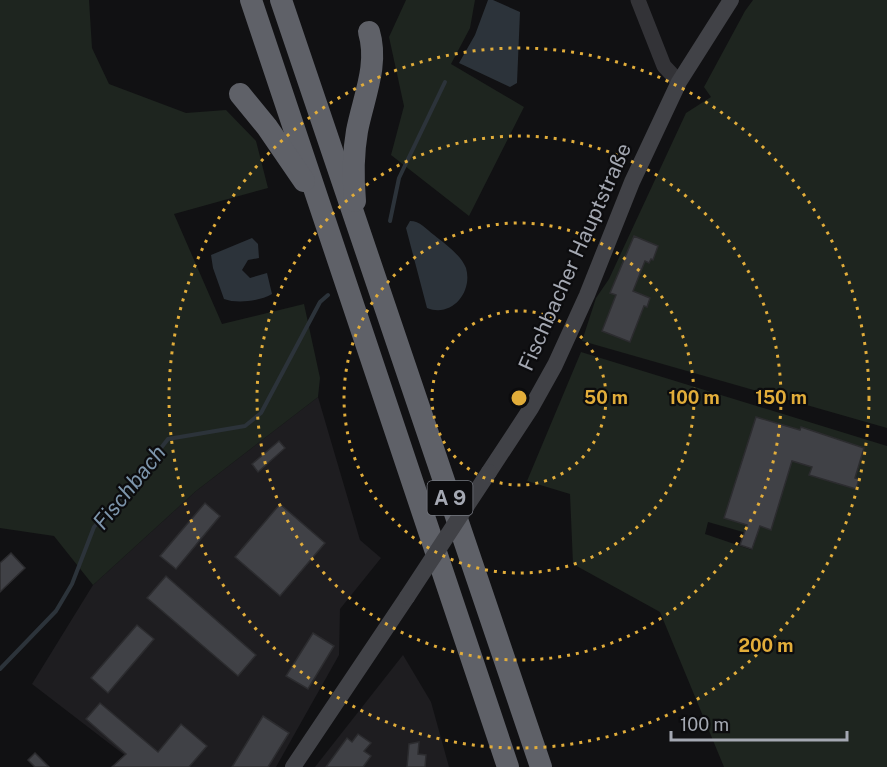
<svg xmlns="http://www.w3.org/2000/svg" width="887" height="767" font-family="'Public Sans',sans-serif">
<style>
.built{fill:#1e1d20}
.green{fill:#1e251f;fill-rule:evenodd}
.water{fill:#2c333a}
.lines{fill:none;stroke-linecap:round;stroke-linejoin:round}
.stream{stroke:#2c333a;stroke-width:4}
.building{fill:#404146;stroke:#2c2c2f;stroke-width:1.5}
.tertiary{stroke:#333337;stroke-width:15}
.secondary{stroke:#414247;stroke-width:16}
.motorway{stroke:#5f6168;stroke-width:22}
.secondary-bridge{stroke:#414247;stroke-width:16}
.ring{fill:none;stroke:#e2ad3a;stroke-width:3;stroke-dasharray:3 6}
.labels{text-anchor:middle;stroke-width:4.5;stroke-linejoin:round;paint-order:stroke}
.shield{fill:#0c0c0e;stroke:#767981;stroke-width:1.5}
.shield-label{font-size:20px;font-weight:bold;fill:#a4a8b2}
.street-label{font-size:21px;fill:#a4a8b2;stroke:#0c0c0e}
.water-label{font-size:22px;font-style:italic;fill:#7d95ab;stroke:#0c0c0e}
.centre{fill:#e2ad3a;stroke:#0c0c0e;stroke-width:3}
.ring-label{font-size:18px;text-anchor:middle;font-weight:bold;fill:#e2ad3a;stroke:#0c0c0e;stroke-width:4.5;stroke-linejoin:round;paint-order:stroke}
</style>
<rect width="100%" height="100%" fill="#111113"/>
<!-- built -->
<g class="built">
<path d="M318 397 360 540 381 558 340 609 339 655 276 767H140L32 684 93 585 196 491Z"/>
<path d="M403 655 431 702 449 767H315Z"/>
</g>
<!-- green -->
<g class="green">
<path d="M0 0H89L92 48 109 84 186 113 226 110 256 141 268 188 174 214 222 324 304 304 320 378 318 397 196 491 93 585 54 536 0 528Z"/>
<path d="M406 0H475L470 28 451 64 524 107 469 216 391 155 404 106 389 37Z"/>
<path d="M753 0H887V428L582 341 596 298 609 279 686 113 711 97 704 87 745 11Z"/>
<path d="M581 352 887 446V767H724L660 612 573 564 570 494 527 481ZM708 522 757 536 752 550 705 534Z"/>
</g>
<!-- water -->
<g class="water">
<path d="M488 0H493L520 12 517 83 510 87 459 63 475 35Z"/>
<path d="M410 221C420 221 426 229 434 235 444 243 461 255 466 268 473 292 452 318 427 308L406 228Z"/>
<path d="M252 238 258 244 259 258 248 260 242 270 250 278 267 273 272 294C260 301 237 304 224 299L213 268 211 255Z"/>
</g>
<g class="lines">
<!-- stream -->
<g class="stream">
<path d="M390 221 399 178 445 82"/>
<path d="M0 669 56 611 72 584 94 527 133 484 168 439 245 426 261 413 320 302 328 295"/>
</g>
</g>
<!-- building -->
<g class="building">
<path d="M634 236 658 246 653 260 651 259 649 263 645 261 633 291 650 298 647 307 644 306 630 342 602 331 616 295 610 293Z"/>
<path d="M756 417 800 430 801 427 864 448 855 478 859 479 856 489 809 475 812 467 792 461 771 530 760 526 752 549 740 545 747 525 724 518Z"/>
<path d="M279 441 285 448 258 472 252 464Z"/>
<path d="M205 503 220 516 176 569 160 556Z"/>
<path d="M280 504 325 543 280 596 235 557Z"/>
<path d="M11 553 25 568 0 592V563Z"/>
<path d="M166 576 256 655 238 676 147 598Z"/>
<path d="M137 625 154 639 108 693 91 678Z"/>
<path d="M313 633 334 646 308 689 286 676Z"/>
<path d="M100 703 158 752 181 724 207 746 189 767H112L126 754 86 719Z"/>
<path d="M263 716 289 733 268 767H232Z"/>
<path d="M358 734 371 743 364 751 371 756 363 767H326L347 738 352 742Z"/>
<path d="M419 742 418 754 426 755 425 767H407L409 744Z"/>
<path d="M35 753 49 767H35L28 760Z"/>
</g>
<g class="lines">
<!-- tertiary -->
<path class="tertiary" d="M638 0 664 66 679 82"/>
<!-- secondary -->
<g class="secondary">
<path d="M489 472 531 408 555 365 587 295 632 182 679 82 731 0"/>
<path d="M293 767 407 597"/>
</g>
<!-- motorway -->
<g class="motorway">
<path d="M251 0 508 767"/>
<path d="M281 0 541 767"/>
<path d="M240 94 267 127 304 181"/>
<path d="M355 201C353 178 353 154 357 131 363 99 379 65 369 32"/>
</g>
<!-- secondary-bridge -->
<path class="secondary-bridge" d="M407 597 489 472"/>
</g>
<!-- distance rings -->
<g class="ring">
<circle cx="519" cy="398" r="87"/>
<circle cx="519" cy="398" r="175"/>
<circle cx="519" cy="398" r="262"/>
<circle cx="519" cy="398" r="350"/>
</g>
<g class="labels">
<!-- shield labels -->
<rect class="shield" x="427.5" y="481" width="45" height="34" rx="4.5"/>
<g class="shield-label">
<text x="450" y="505">A 9</text>
</g>
<!-- street labels -->
<g class="street-label">
<text transform="translate(575 257) rotate(-66)" y="7">Fischbacher Hauptstraße</text>
</g>
<!-- water labels -->
<g class="water-label">
<text transform="translate(129 487) rotate(-51)" y="8">Fischbach</text>
</g>
</g>
<circle cx="519" cy="398" r="9" class="centre"/>
<g class="ring-label">
<text x="606" y="404">50 m</text>
<text x="694" y="404">100 m</text>
<text x="781" y="404">150 m</text>
<text x="766" y="652">200 m</text>
</g>
<!-- scale -->
<path d="M671 731v9h176v-9" fill="none" stroke="#a4a8b2" stroke-width="3"/>
<text x="680" y="731" font-size="18" fill="#a4a8b2" stroke="#0c0c0e" stroke-width="4.5" paint-order="stroke">100 m</text>
</svg>
